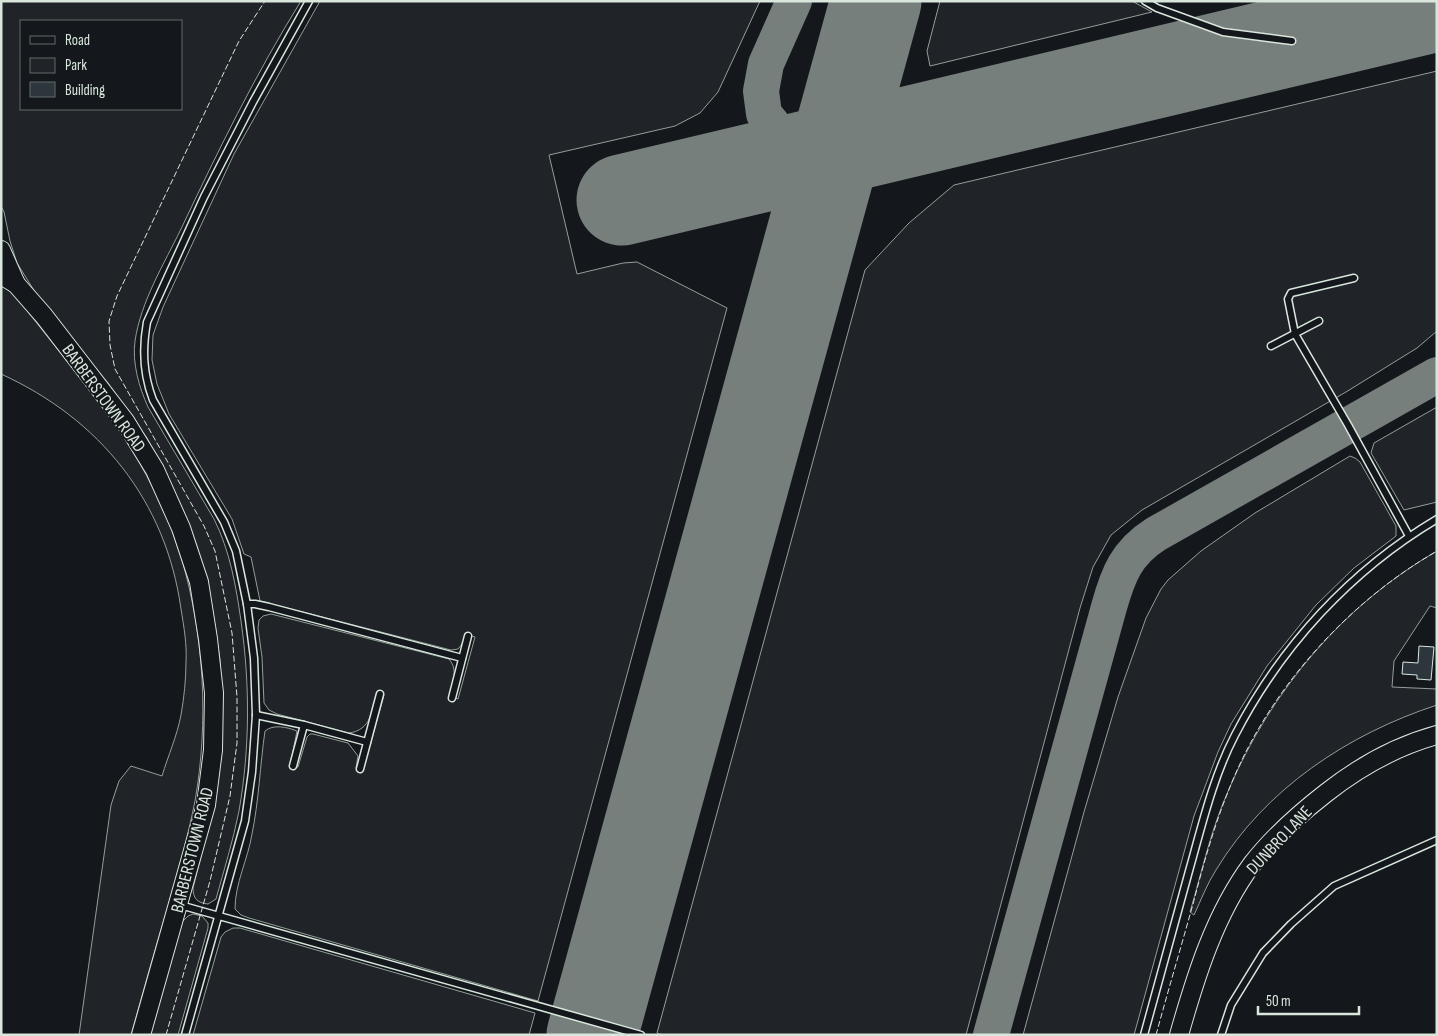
<svg xmlns="http://www.w3.org/2000/svg" width="1438" height="1036" font-family="'Sofia Sans Condensed',sans-serif">
<style>
.green{fill:#202428;stroke:#939e99;fill-rule:evenodd}
.lines{fill:none;stroke-linecap:round;stroke-linejoin:round}
.taxiway{stroke:#767f7c;stroke-width:36}
.runway{stroke:#767f7c;stroke-width:91}
.building{fill:#2c363c;stroke:#d8e6dc}
.lane-casing{stroke:#d8e6dc;stroke-width:9}
.secondary-casing{stroke:#d8e6dc;stroke-width:20}
.lane{stroke:#14181c;stroke-width:6}
.secondary{stroke:#14181c;stroke-width:18}
.fence{stroke:#d8e6dc;stroke-width:1;stroke-dasharray:6 2.5;stroke-linecap:butt}
.labels{text-anchor:middle;stroke-width:4;stroke-linejoin:round;paint-order:stroke}
.street-label{font-size:18px;fill:#d8e6dc;stroke:#14181c}
</style>
<rect width="100%" height="100%" fill="#14181c"/>
<!-- green -->
<g class="green">
<path d="M1 1H301C255 75 218 151 181 229 164 264 141 301 135 341 132 363 139 387 148 407L214 519C230 551 236 586 241 621 250 684 250 748 239 811 233 841 224 870 216 899L208 904C197 903 193 898 193 888L212 813 222 723 220 660 212 606 197 547 181 506 147 438 108 383 43 305 17 263 10 241 4 212 1 206ZM21 21H181V109H21Z"/>
<path d="M320 1H760L718 92 700 113 675 126 549 155 577 274 623 263 637 262 727 308 538 1001 249 918 241 915 235 909C235 883 248 859 252 834 259 800 260 765 265 731 273 724 287 727 297 731L290 766 298 767 307 737 310 734H313L348 743 358 756 356 768 363 770 384 695 377 693C372 711 371 730 349 733L277 714 269 710 264 703 262 657 258 628 259 620 263 616 271 614 449 659C459 671 452 683 449 696L458 699 475 637 466 634 462 644 458 649 451 650 260 601 251 557 244 554 232 519 169 414 157 384 152 360 153 335 163 307 234 154Z"/>
<path d="M940 1H1132L1152 12 930 66 927 51Z"/>
<path d="M1437 71V331L1417 348 1346 392 1142 510 1111 535 1093 567 1080 608 966 1035H662L657 1033 865 270 909 223 954 185Z"/>
<path d="M1 282 12 292C44 332 76 372 106 413 115 425 124 437 132 450 151 481 172 525 182 560 204 636 209 722 195 801 188 836 178 871 168 906 155 949 143 992 131 1035H79L111 805 119 781 131 766 162 776C168 756 177 736 181 715 184 698 186 679 186 662 187 645 184 627 181 609 166 501 100 419 1 374Z"/>
<path d="M1437 407V502L1404 510 1371 453 1374 443Z"/>
<path d="M1350 456 1355 458 1360 462 1396 526V536L1354 568 1316 605 1267 666 1231 724 1218 752 1194 816 1134 1035H1023L1084 812 1118 697 1146 618 1161 589 1168 580 1201 551 1255 513Z"/>
<path d="M1437 551V608L1430 606 1394 661 1392 687 1437 689V705C1348 734 1265 789 1216 870 1207 884 1201 900 1194 915L1190 912C1202 871 1211 829 1229 789 1271 691 1343 605 1437 551Z"/>
<path d="M193 914 202 916 208 923V928L178 1035H149L182 922 188 916Z"/>
<path d="M233 928H240L535 1013 529 1035H193L221 937 225 932Z"/>
</g>
<g class="lines">
<!-- taxiway -->
<g class="taxiway">
<path d="M794 1 766 64 761 91 764 114 778 131 791 142 825 152"/>
<path d="M1372 22 1407 8 1419 1"/>
<path d="M991 1035 1109 607C1118 575 1126 553 1156 534L1437 375"/>
</g>
<!-- runway -->
<g class="runway">
<path d="M622 200 1437 6"/>
<path d="M592 1035 876 1"/>
</g>
</g>
<!-- building -->
<path class="building" d="M1419 646 1434 647 1431 680 1417 679V675L1402 674 1403 662 1418 663Z"/>
<g class="lines">
<defs>
<g id="lane">
<path d="M1145 1 1157 8 1223 32 1292 41"/>
<path d="M1354 278 1291 293 1288 299 1295 334 1348 425 1409 536"/>
<path d="M1271 346 1319 321"/>
<path d="M247 604H255L269 607 462 658"/>
<path d="M452 698 468 636"/>
<path d="M256 715 304 725 367 742"/>
<path d="M293 766 304 725"/>
<path d="M360 769 380 694"/>
<path d="M180 905 641 1035"/>
<path d="M185 1035 245 821 252 772 256 715 254 658 247 604 236 551 224 522 153 400C143 374 142 350 147 322L204 197 253 102 309 1"/>
<path d="M1144 1035C1159 980 1174 925 1189 871 1202 825 1213 777 1235 735 1281 646 1351 570 1437 519"/>
<path d="M1221 1035 1231 1005 1263 953 1291 924 1334 886 1437 840"/>
</g>
<g id="secondary">
<path d="M1 250 16 284"/>
<path d="M1 275 16 284 44 316 125 421 155 470 181 528 199 582 208 639 214 693 213 750 206 805 141 1035"/>
<path d="M1179 1035C1196 975 1215 914 1252 864 1273 837 1299 814 1326 793 1359 767 1397 746 1437 735"/>
</g>
</defs>
<!-- lane casing -->
<use href="#lane" class="lane-casing"/>
<!-- secondary casing -->
<use href="#secondary" class="secondary-casing"/>
<!-- lane -->
<use href="#lane" class="lane"/>
<!-- secondary -->
<use href="#secondary" class="secondary"/>
<!-- fence -->
<g class="fence">
<path d="M166 1035 210 881 230 796 237 743V697L232 633 215 551 204 526 115 369 110 345 109 321 117 296 239 41 265 1"/>
<path d="M1156 1035C1168 991 1181 947 1193 904 1203 866 1213 829 1228 792 1266 693 1345 604 1437 551"/>
</g>
</g>
<g class="labels">
<!-- street labels -->
<g class="street-label">
<text transform="translate(104 398) rotate(54)" y="6">BARBERSTOWN ROAD</text>
<text transform="translate(1279 840) rotate(-47)" y="6">DUNBRO LANE</text>
<text transform="translate(192 850) rotate(-76)" y="6">BARBERSTOWN ROAD</text>
</g>
</g>
<!-- border -->
<rect width="1438" height="1036" fill="none" stroke="#d8e6dc" stroke-width="5"/>
<!-- legend -->
<rect x="20" y="20" width="162" height="90" fill="#14181c" stroke="#626a69"/>
<rect x="30" y="36" width="25" height="8" fill="#14181c" stroke="#626a69"/>
<text x="65" y="45" font-size="15" fill="#d8e6dc">Road</text>
<rect x="30" y="58" width="25" height="15" fill="#202428" stroke="#626a69"/>
<text x="65" y="70" font-size="15" fill="#d8e6dc">Park</text>
<rect x="30" y="82" width="25" height="15" fill="#2c363c" stroke="#626a69"/>
<text x="65" y="95" font-size="15" fill="#d8e6dc">Building</text>
<!-- scale -->
<path d="M1258 1006v8h101v-8" fill="none" stroke="#d8e6dc" stroke-width="2.5"/>
<text x="1266" y="1006" font-size="15" fill="#d8e6dc" stroke="#14181c" stroke-width="4" paint-order="stroke">50 m</text>
</svg>
